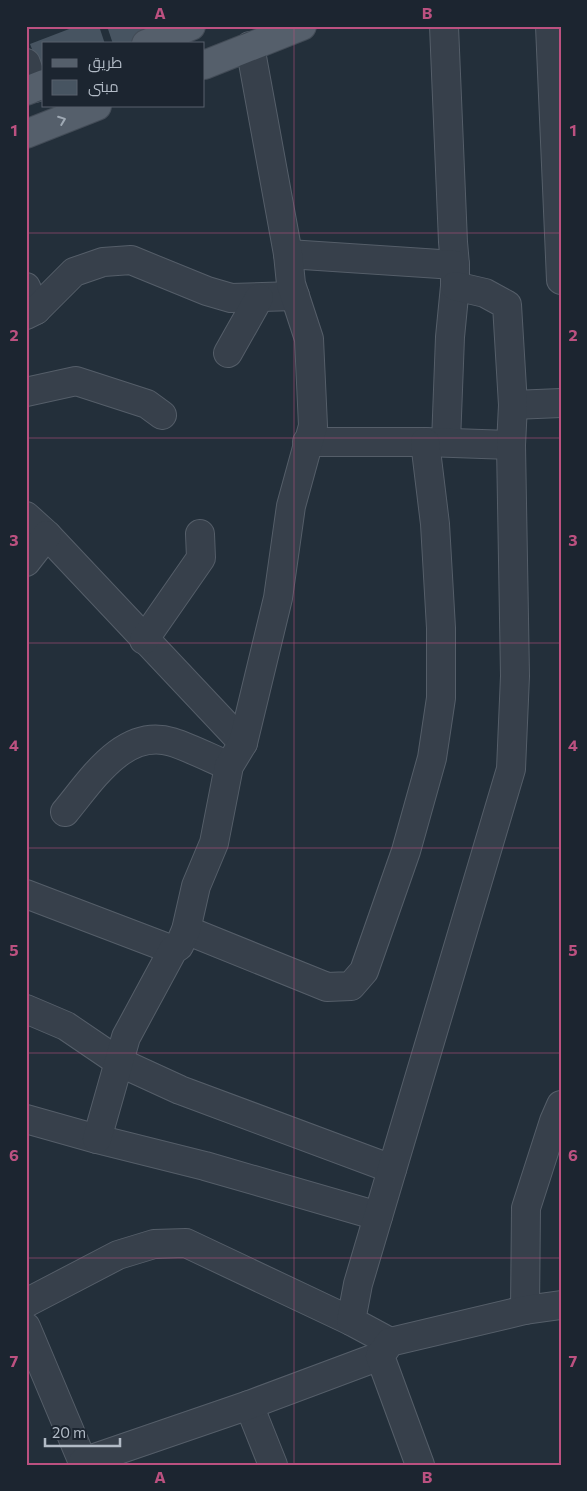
<svg xmlns="http://www.w3.org/2000/svg" width="587" height="1491" font-family="Commissioner,Cairo,sans-serif">
<style>
.building{fill:#475461}
.lines{fill:none;stroke-linecap:round;stroke-linejoin:round}
.minor-casing{stroke:#555e69;stroke-width:30}
.tertiary-casing{stroke:#555e69;stroke-width:30}
.primary-casing{stroke:#434c57;stroke-width:30}
.minor{stroke:#37404b;stroke-width:28}
.tertiary{stroke:#37404b;stroke-width:28}
.primary{stroke:#555f6b;stroke-width:28}
.oneway{stroke:#9fa9b4}
.grid{fill:none;stroke:#bc5180;stroke-width:1;stroke-opacity:0.55}
.neatline{fill:none;stroke:#bc5180;stroke-width:2}
.grid-label{font-size:16px;text-anchor:middle;font-weight:bold;fill:#bc5180}
</style>
<rect width="100%" height="100%" fill="#232f3a"/>
<!-- building -->
<g class="building">
<path d="M77 26H99L105 44H44V80L30 44Z"/>
<path d="M107 26H173L130 44H113Z"/>
</g>
<g class="lines">
<defs>
<g id="minor">
<path d="M444 26 453 242 455 265V286L450 337 446 442"/>
<path d="M550 26 561 280"/>
<path d="M26 63 35 88"/>
<path d="M288 254 455 265"/>
<path d="M26 287 36 310"/>
<path d="M26 315 36 310 74 272 103 262 131 260 207 291 231 298 295 296"/>
<path d="M228 353 259 298"/>
<path d="M26 392 76 381 147 404 162 415"/>
<path d="M513 405 561 403"/>
<path d="M307 442H425L511 445"/>
<path d="M26 516 47 535 243 743"/>
<path d="M26 562 47 535"/>
<path d="M144 640 201 558 200 534"/>
<path d="M65 812C91 781 124 727 172 742 191 748 210 758 229 766"/>
<path d="M26 894 173 950"/>
<path d="M186 930 327 987 351 986 364 971 406 851 432 758 441 698V628L435 524 425 442"/>
<path d="M26 1009 66 1026 119 1062 180 1090 392 1169"/>
<path d="M26 1119 97 1139 205 1166 378 1216"/>
<path d="M97 1139 126 1037 173 950 179 946 186 930 196 886 214 843 229 766 243 743 278 598 291 506 313 426 309 339 291 284 288 254 250 46"/>
<path d="M26 1303 118 1255 154 1244 186 1243 351 1321"/>
<path d="M525 1310 526 1208 554 1121 561 1105"/>
<path d="M26 1327 84 1465"/>
<path d="M390 1342 351 1321 358 1284 511 769 515 676 511 445 513 405 507 305 485 293 455 286"/>
<path d="M249 1405 273 1465"/>
<path d="M83 1462 249 1405 380 1356"/>
</g>
<path id="tertiary" d="M420 1465 380 1356 390 1342 525 1310 561 1305"/>
<g id="primary">
<path d="M146 44 191 26"/>
<path d="M204 65 302 26"/>
<path d="M26 91 44 84"/>
<path d="M26 134 97 106"/>
</g>
</defs>
<!-- minor casing -->
<use href="#minor" class="minor-casing"/>
<!-- tertiary casing -->
<use href="#tertiary" class="tertiary-casing"/>
<!-- primary casing -->
<use href="#primary" class="primary-casing"/>
<!-- minor -->
<use href="#minor" class="minor"/>
<!-- tertiary -->
<use href="#tertiary" class="tertiary"/>
<!-- primary -->
<use href="#primary" class="primary"/>
</g>
<!-- one-way arrows -->
<defs><path id="oneway-chevron" d="M-2-3.5L2.5 0L-2 3.5" fill="none" stroke-width="1.6" stroke-linecap="round" stroke-linejoin="round" transform="scale(1.25)"/></defs>
<use class="oneway" href="#oneway-chevron" transform="translate(62 120) rotate(-21)"/>
<!-- grid -->
<path class="grid" d="M294 26V1465M26 233H561M26 438H561M26 643H561M26 848H561M26 1053H561M26 1258H561"/>
<!-- border -->
<rect width="587" height="1491" fill="none" stroke="#1c2530" stroke-width="55"/>
<!-- legend -->
<rect x="42" y="42" width="162" height="65" fill="#1c2530" stroke="#58616c"/>
<rect x="52" y="59" width="25" height="8" fill="#555f6b" stroke="#58616c"/>
<text x="88" y="68" font-size="15" fill="#b2bbc6">طريق</text>
<rect x="52" y="80" width="25" height="15" fill="#475461" stroke="#58616c"/>
<text x="88" y="92" font-size="15" fill="#b2bbc6">مبنى</text>
<!-- scale -->
<path d="M45 1438v8h75v-8" fill="none" stroke="#b2bbc6" stroke-width="2.5"/>
<text x="52" y="1438" font-size="15" fill="#b2bbc6" stroke="#1c2530" stroke-width="4" paint-order="stroke">20 m</text>
<rect x="28" y="28" width="532" height="1436" class="neatline"/>
<g class="grid-label">
<text x="160" y="19">A</text>
<text x="427" y="19">B</text>
<text x="14" y="136">1</text>
<text x="573" y="136">1</text>
<text x="14" y="341">2</text>
<text x="573" y="341">2</text>
<text x="14" y="546">3</text>
<text x="573" y="546">3</text>
<text x="14" y="751">4</text>
<text x="573" y="751">4</text>
<text x="14" y="956">5</text>
<text x="573" y="956">5</text>
<text x="14" y="1161">6</text>
<text x="573" y="1161">6</text>
<text x="14" y="1367">7</text>
<text x="573" y="1367">7</text>
<text x="160" y="1483">A</text>
<text x="427" y="1483">B</text>
</g>
</svg>
